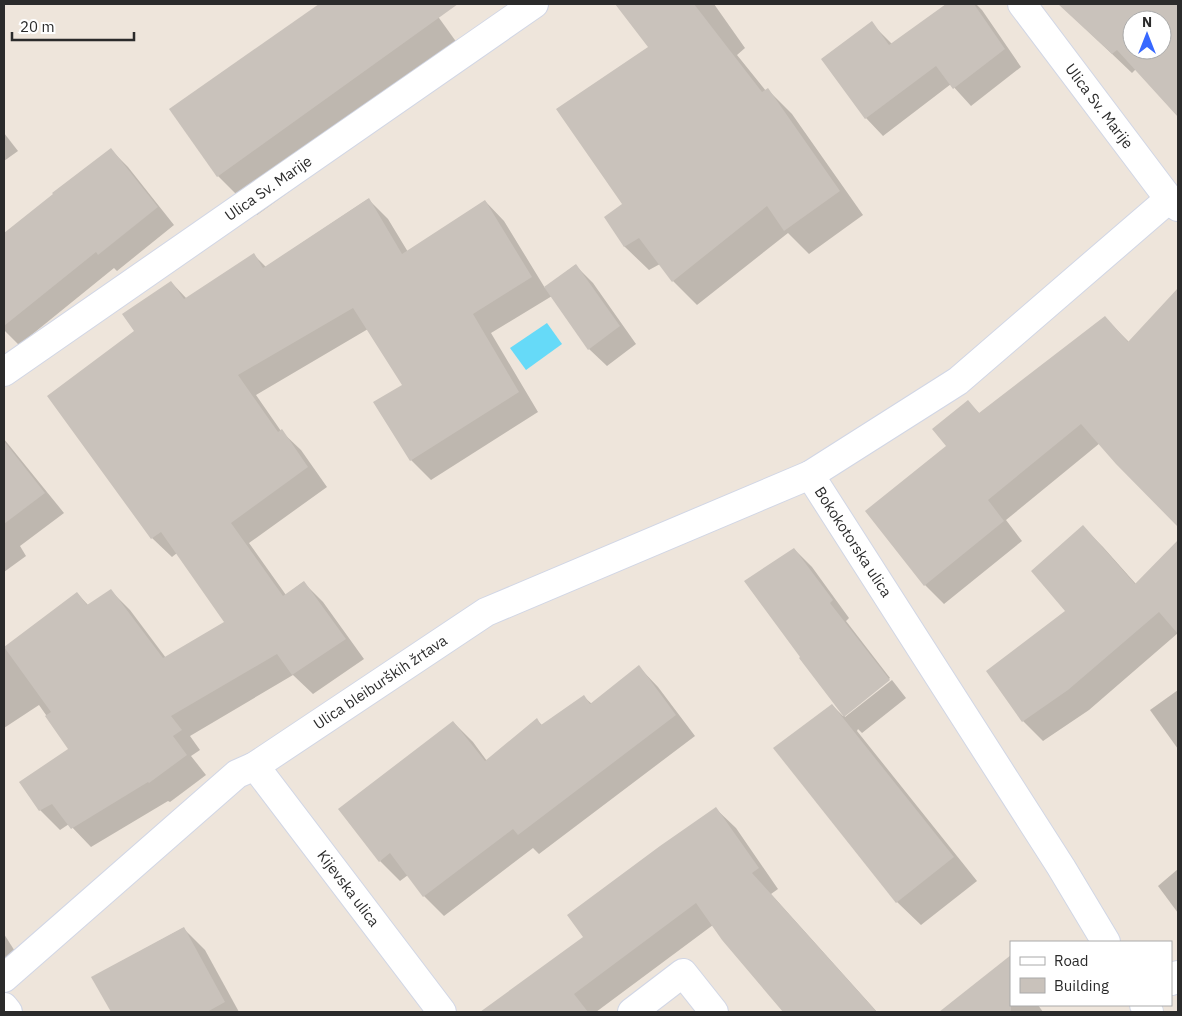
<svg xmlns="http://www.w3.org/2000/svg" width="1182" height="1016" font-family="'IBM Plex Sans',sans-serif">
<style>
.water{fill:#66daf8}
.shadow{fill:#0003;fill-rule:evenodd}
.building{fill:#c9c2bb;fill-rule:evenodd}
.lines{fill:none;stroke-linecap:round;stroke-linejoin:round}
.minor-casing{stroke:#d1d6e5;stroke-width:30}
.minor{stroke:#fff;stroke-width:28}
.labels{text-anchor:middle;stroke-width:5;stroke-linejoin:round;paint-order:stroke}
.street-label{font-size:15px;fill:#2b2b2b;stroke:#fff}
</style>
<rect width="100%" height="100%" fill="#eee5db"/>
<!-- water -->
<path class="water" d="M547 323 562 344 526 370 510 348Z"/>
<!-- shadow -->
<g class="shadow">
<path d="M321 4H429L470 61 257 215 218 176 171 110Z"/>
<path d="M641 4H714L745 48 737 55 766 91 768 90 792 114 863 215 809 254 788 233 697 305 673 281 660 264 649 270 625 247 606 217 624 204 650 47 626 16Z"/>
<path d="M948 4H976L982 10 1021 67 971 106 951 84 883 136 866 118 871 23 892 44Z"/>
<path d="M1075 4H1178V116L1136 69 1132 73 1067 11ZM1132 20H1162V50H1132Z"/>
<path d="M4 133 18 151 4 161Z"/>
<path d="M111 150 128 167 174 225 117 271 114 268 19 345 4 330V235Z"/>
<path d="M368 199 388 219 408 252 485 201 504 221 545 288 575 265 593 283 636 344 607 366 589 349 552 296 491 333 538 412 431 480 411 460 375 402 404 386 368 329 256 395 281 431 301 450 327 487 249 543 286 595 303 582 323 602 364 659 313 694 293 675 190 736 200 750 191 756 206 775 170 802 168 801 91 847 69 824 60 830 40 810 70 749 39 705 4 728V648L77 593 88 605 111 591 130 610 166 658 226 623 177 553 172 557 152 538 136 331 171 282 187 299 254 255 266 267Z"/>
<path d="M1178 290V525L1117 464 1100 443 1006 520 1022 541 944 604 925 585 948 446 968 402 980 414 1105 318 1129 342Z"/>
<path d="M4 439 64 513 20 546 26 556 4 572Z"/>
<path d="M1083 527 1103 547 1136 584 1174 546 1178 550V633L1089 710 1043 741 1023 721 988 671 1067 612Z"/>
<path d="M794 549 812 567 849 618 846 621 890 678 845 714V717L892 680 906 698 862 733 858 729 857 731 977 881 921 925 897 902 775 748 832 705 843 716 844 715Z"/>
<path d="M639 667 658 687 695 736 539 854 533 848 444 916 424 896 408 875 400 881 380 861 453 722 473 742 487 761 537 720 543 726 584 697 592 704Z"/>
<path d="M1178 690V749L1150 710Z"/>
<path d="M716 809 736 828 778 889 771 894 877 1012H784L723 940 713 925 596 1012H498L492 1005 585 937Z"/>
<path d="M1178 869V913L1158 886Z"/>
<path d="M183 928 205 950 239 1012H112L93 977Z"/>
<path d="M4 934 23 964 4 977Z"/>
<path d="M1002 964 1011 1005H1038L1043 1012H941Z"/>
</g>
<!-- building -->
<g class="building">
<path d="M319 4H458L217 177 169 109Z"/>
<path d="M615 4H694L762 92 768 88 840 191 784 231 767 206 672 282 639 238 624 247 604 217 622 204 556 109 648 47Z"/>
<path d="M946 4H974L1005 49 953 89 936 66 865 119 821 59 872 21 889 45Z"/>
<path d="M1058 4H1178V117L1117 50 1112 54ZM1132 20H1162V50H1132Z"/>
<path d="M111 148 158 207 98 255 96 252 4 326V233L53 194 52 193Z"/>
<path d="M369 198 402 254 485 200 532 277 473 314 519 392 410 461 373 402 402 385 353 308 238 375 278 432 282 429 308 467 231 523 283 596 304 581 346 639 292 675 277 654 171 716 182 730 173 736 187 755 149 783 148 782 71 829 52 804 39 811 19 782 68 749 45 716 51 712 4 647 77 592 87 605 111 589 163 658 224 622 161 532 151 539 47 396 134 331 122 314 171 281 184 299 254 253 263 268Z"/>
<path d="M576 264 620 326 588 350 544 287Z"/>
<path d="M1178 288V527L1116 464 1081 424 988 500 1004 521 924 586 865 511 946 446 932 429 968 400 979 413 1105 316 1128 342Z"/>
<path d="M4 441 45 493 4 524Z"/>
<path d="M1083 525 1135 584 1178 540V634L1159 612 1068 690 1022 722 986 671 1065 611 1031 571Z"/>
<path d="M794 548 833 600 830 603 890 680 844 717 799 658 800 657 744 581Z"/>
<path d="M639 665 676 715 518 835 513 829 423 897 390 853 379 862 338 809 453 721 485 761 537 718 541 725 584 695 590 704Z"/>
<path d="M832 704 954 857 896 903 773 748Z"/>
<path d="M716 807 759 868 752 873 877 1012H783L722 940 696 903 574 994 588 1012H480L583 937 567 915 660 846Z"/>
<path d="M184 927 225 1002 207 1012H111L91 977Z"/>
<path d="M1011 955V1012H939Z"/>
</g>
<g class="lines">
<defs>
<g id="minor">
<path id="s1" d="M1022 4 1169 199 1178 207"/>
<path id="s2" d="M4 372 534 4"/>
<path id="s3" d="M255 766 442 1012"/>
<path d="M1106 942 1061 867 810 475 958 381 1169 199"/>
<path id="s4" d="M4 978 237 774 255 766 486 612 810 475"/>
<path d="M1171 981 1178 975"/>
<path d="M1144 1005 1149 1012"/>
<path d="M4 1007 8 1012"/>
<path d="M632 1012 683 973 714 1012"/>
</g>
</defs>
<!-- minor casing -->
<use href="#minor" class="minor-casing"/>
<!-- minor -->
<use href="#minor" class="minor"/>
</g>
<g class="labels">
<!-- street labels -->
<g class="street-label">
<text dy="5" stroke="none"><textPath href="#s1" startOffset="128">Ulica Sv. Marije</textPath></text>
<text dy="5" stroke="none"><textPath href="#s2" startOffset="322">Ulica Sv. Marije</textPath></text>
<text transform="translate(853 542) rotate(57)" y="5">Bokokotorska ulica</text>
<text dy="5" stroke="none"><textPath href="#s4" startOffset="480">Ulica bleiburških žrtava</textPath></text>
<text dy="5" stroke="none"><textPath href="#s3" startOffset="154">Kijevska ulica</textPath></text>
</g>
</g>
<!-- border -->
<rect width="1182" height="1016" fill="none" stroke="#2b2b2b" stroke-width="10"/>
<!-- legend -->
<rect x="1010" y="941" width="162" height="65" fill="#ffffff" stroke="#aaaaaa"/>
<rect x="1020" y="957" width="25" height="8" fill="#ffffff" stroke="#aaaaaa"/>
<text x="1054" y="966" font-size="15" fill="#2b2b2b">Road</text>
<rect x="1020" y="978" width="25" height="15" fill="#c9c2bb" stroke="#aaaaaa"/>
<text x="1054" y="991" font-size="15" fill="#2b2b2b">Building</text>
<!-- north arrow -->
<g transform="translate(1147 35)"><circle r="24" fill="#ffffff" stroke="#aaaaaa"/>
<path d="M0-4L9 19L0 12L-9 19Z" fill="#3768ff"/>
<text y="-8" font-size="14" font-weight="bold" text-anchor="middle" fill="#2b2b2b">N</text>
</g>
<!-- scale -->
<path d="M12 32v8h122v-8" fill="none" stroke="#2b2b2b" stroke-width="2.5"/>
<text x="20" y="32" font-size="15" fill="#2b2b2b" stroke="#ffffff" stroke-width="4" paint-order="stroke">20 m</text>
</svg>
